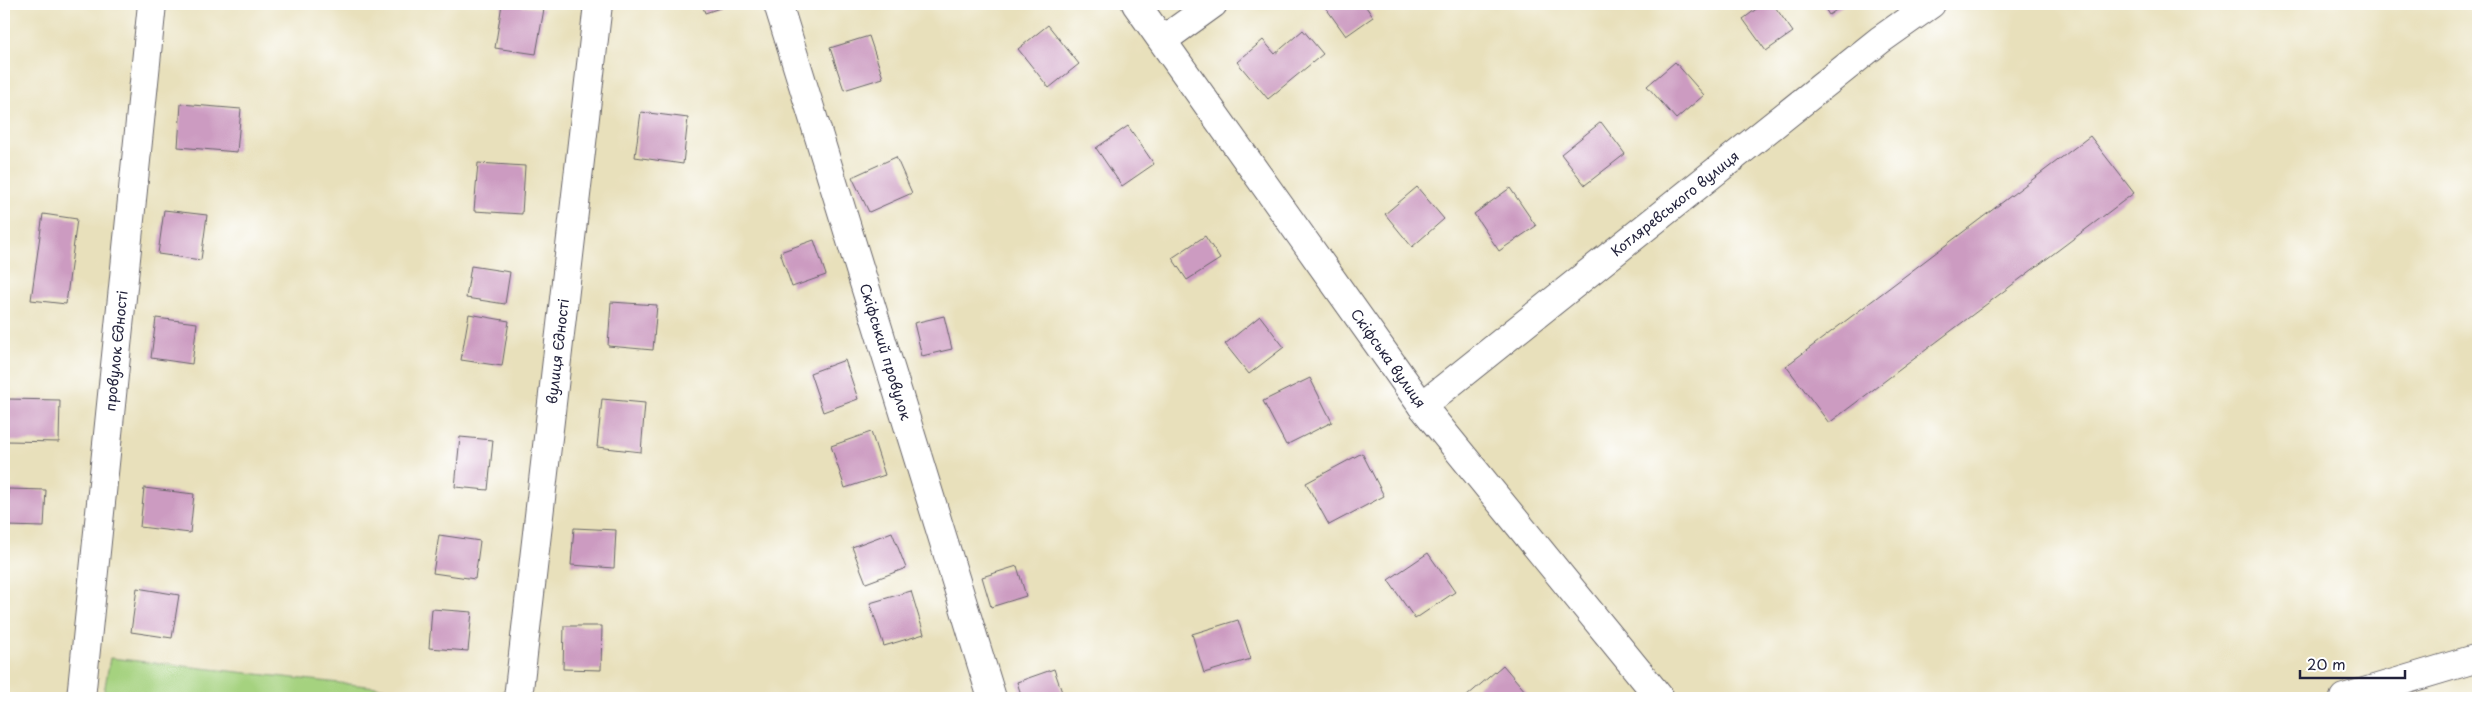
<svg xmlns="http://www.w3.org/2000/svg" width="2482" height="702" font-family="'Playpen Sans',sans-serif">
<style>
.green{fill:#a5d27f;stroke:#647a5d}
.building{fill:#cc9bc1}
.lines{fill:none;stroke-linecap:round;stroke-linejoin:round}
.minor-casing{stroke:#676468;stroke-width:30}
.minor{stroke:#fff;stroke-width:28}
.labels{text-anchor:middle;stroke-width:4.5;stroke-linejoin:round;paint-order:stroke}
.street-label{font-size:14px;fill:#22223b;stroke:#fff}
</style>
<rect width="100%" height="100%" fill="#fff"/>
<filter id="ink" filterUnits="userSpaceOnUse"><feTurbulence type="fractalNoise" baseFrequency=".02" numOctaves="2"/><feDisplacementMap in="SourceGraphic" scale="10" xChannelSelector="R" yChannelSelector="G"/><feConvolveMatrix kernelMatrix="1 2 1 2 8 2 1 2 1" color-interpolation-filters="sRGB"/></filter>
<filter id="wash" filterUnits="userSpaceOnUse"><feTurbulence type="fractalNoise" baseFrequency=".0096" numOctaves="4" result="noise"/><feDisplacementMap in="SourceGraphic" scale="20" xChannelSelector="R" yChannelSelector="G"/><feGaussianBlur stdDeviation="1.12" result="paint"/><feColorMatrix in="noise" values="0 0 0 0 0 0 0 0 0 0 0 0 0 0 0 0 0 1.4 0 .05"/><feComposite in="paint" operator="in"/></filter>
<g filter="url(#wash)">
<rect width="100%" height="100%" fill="#e8e0bb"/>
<!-- green -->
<path class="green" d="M110 658 468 697 103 698Z"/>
<g id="blocks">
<!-- building -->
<g class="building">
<path d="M502 4 544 9 536 54 495 48Z"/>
<path d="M702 4H732L705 13Z"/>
<path d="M1323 4H1364L1373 17 1346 36Z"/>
<path d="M1763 4H1773L1793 32 1766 51 1743 19Z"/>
<path d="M1822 4H1845L1829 15Z"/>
<path d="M1048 25 1079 64 1049 88 1018 49Z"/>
<path d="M1303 30 1323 54 1268 99 1237 62 1263 40 1275 54Z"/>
<path d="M869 36 883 78 844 90 830 48Z"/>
<path d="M1675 62 1704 95 1676 119 1647 86Z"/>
<path d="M181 104 241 109 237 152 178 147Z"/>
<path d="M641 112 688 118 683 164 635 157Z"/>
<path d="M1601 122 1625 154 1585 185 1561 154Z"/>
<path d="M1128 126 1154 164 1122 186 1096 148Z"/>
<path d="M2090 136 2134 193 1829 423 1786 366Z"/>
<path d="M896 157 912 193 869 212 852 177Z"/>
<path d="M478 163 525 166 522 214 474 211Z"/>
<path d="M1417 187 1444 219 1412 247 1385 214Z"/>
<path d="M1510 188 1536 226 1499 251 1474 214Z"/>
<path d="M164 210 207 215 201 260 158 254Z"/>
<path d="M43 214 77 219 66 304 31 300Z"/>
<path d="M1205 236 1220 259 1187 280 1172 258Z"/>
<path d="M814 240 826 275 792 287 780 252Z"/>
<path d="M471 266 510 272 505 304 466 298Z"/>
<path d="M611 302 657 305 653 350 608 346Z"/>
<path d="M469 314 509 321 502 366 461 360Z"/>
<path d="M944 316 952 349 922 356 914 323Z"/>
<path d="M1260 316 1284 347 1249 374 1225 344Z"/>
<path d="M156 318 197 323 192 364 151 358Z"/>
<path d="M845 360 858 399 823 412 810 373Z"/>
<path d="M1310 378 1332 422 1286 445 1263 401Z"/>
<path d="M7 399 60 400 59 442 6 441Z"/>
<path d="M602 399 645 403 641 452 597 447Z"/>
<path d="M871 432 885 475 845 488 831 446Z"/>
<path d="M460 437 493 440 488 490 455 487Z"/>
<path d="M1362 453 1384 496 1329 525 1306 483Z"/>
<path d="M144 488 194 494 190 533 140 527Z"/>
<path d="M8 489 46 490 44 527 7 526Z"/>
<path d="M574 528 616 530 614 568 571 565Z"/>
<path d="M892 532 906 568 866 583 852 547Z"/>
<path d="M439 535 480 541 475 579 433 573Z"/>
<path d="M1428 553 1455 592 1415 619 1388 580Z"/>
<path d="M1017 566 1026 596 991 607 982 577Z"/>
<path d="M137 588 179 595 172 638 131 632Z"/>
<path d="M911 591 924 634 884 646 870 603Z"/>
<path d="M432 609 472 612 468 651 429 648Z"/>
<path d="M1238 620 1251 659 1204 673 1192 634Z"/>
<path d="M564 626H602L601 670 563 669Z"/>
<path d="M1503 665 1531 698H1469L1467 696Z"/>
<path d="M1054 669 1064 698H1022L1017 682Z"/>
</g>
</g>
</g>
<g filter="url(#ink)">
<use href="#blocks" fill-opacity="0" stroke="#676468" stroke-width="1"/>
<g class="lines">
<defs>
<g id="minor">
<path id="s1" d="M778 4 992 698"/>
<path id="s2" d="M1136 4 1422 406 1660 698"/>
<path d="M1163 40 1213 4"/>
<path id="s3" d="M1422 406 1880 40 1931 4"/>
<path id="s4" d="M81 698 152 4"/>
<path id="s5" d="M518 698 598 4"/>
<path d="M2344 698 2478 658"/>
</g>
</defs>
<!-- minor casing -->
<use href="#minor" class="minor-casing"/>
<!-- minor -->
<use href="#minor" class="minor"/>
</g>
</g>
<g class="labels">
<!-- street labels -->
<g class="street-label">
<text dy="5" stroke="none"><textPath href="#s3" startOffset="324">Котляревського вулиця</textPath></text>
<text dy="5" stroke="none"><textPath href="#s4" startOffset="349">провулок Єдності</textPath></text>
<text dy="5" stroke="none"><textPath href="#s5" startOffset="349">вулиця Єдності</textPath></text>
<text dy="5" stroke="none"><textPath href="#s1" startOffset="364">Скіфський провулок</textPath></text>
<text dy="5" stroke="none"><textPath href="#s2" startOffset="435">Скіфська вулиця</textPath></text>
</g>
</g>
<!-- margin -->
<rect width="2482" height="702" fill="none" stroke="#fff" stroke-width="20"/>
<!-- scale -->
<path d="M2300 670v8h105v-8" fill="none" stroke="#22223b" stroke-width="2.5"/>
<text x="2307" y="670" font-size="15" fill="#22223b" stroke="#ffffff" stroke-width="4" paint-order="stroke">20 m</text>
</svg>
